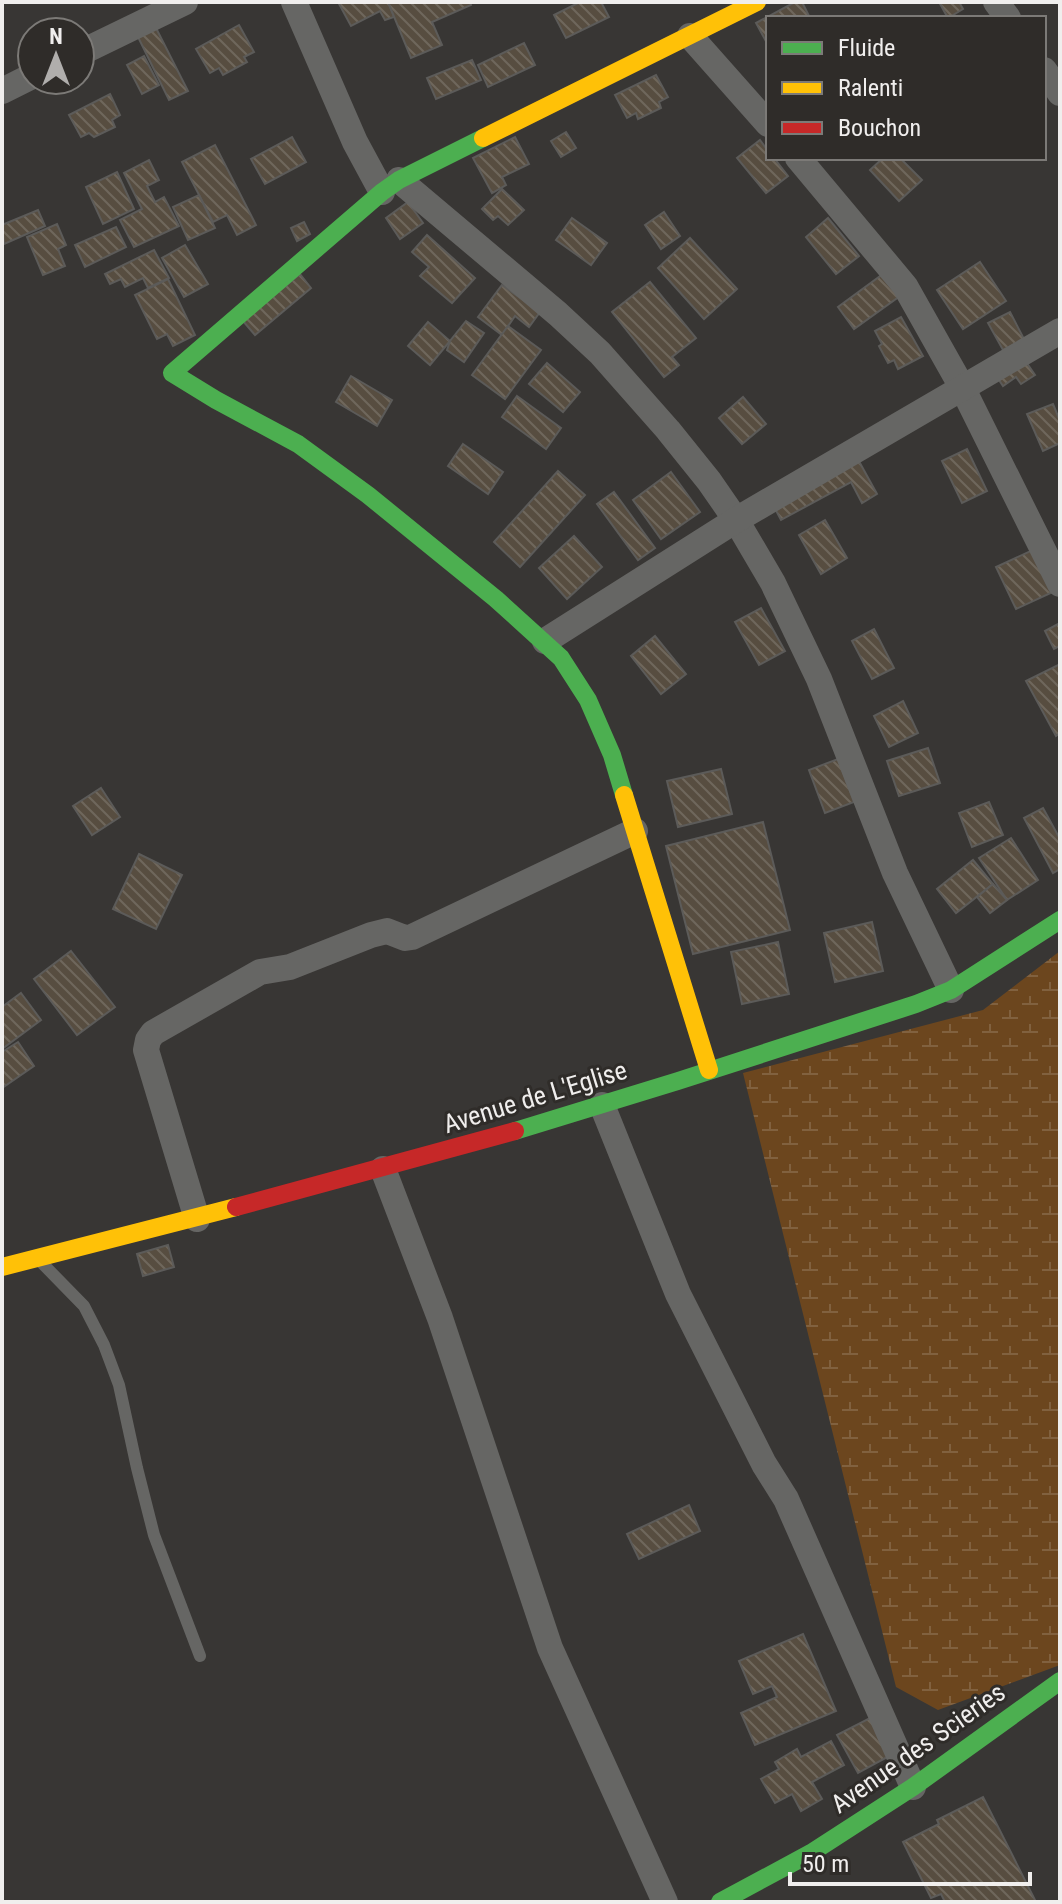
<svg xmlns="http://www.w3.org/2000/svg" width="1062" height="1904" font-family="'Roboto Condensed',sans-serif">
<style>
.wetland{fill:url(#wetland-marsh)}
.building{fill:url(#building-back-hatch);stroke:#5c5b59;stroke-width:2}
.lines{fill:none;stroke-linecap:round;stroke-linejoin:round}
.lane{stroke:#666664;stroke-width:12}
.street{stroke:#666664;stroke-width:26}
.fast{stroke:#4caf50;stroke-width:18}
.slow{stroke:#ffc107;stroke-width:18}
.jam{stroke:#c62828;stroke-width:18}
.labels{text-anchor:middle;stroke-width:6;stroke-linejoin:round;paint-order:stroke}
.street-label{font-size:26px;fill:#f0eeed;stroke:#2f2c29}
</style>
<defs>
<pattern id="wetland-marsh" width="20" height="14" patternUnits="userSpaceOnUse" patternTransform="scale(2)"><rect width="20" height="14" fill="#6c461e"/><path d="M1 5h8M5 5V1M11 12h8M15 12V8" fill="none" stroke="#81613f"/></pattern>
<pattern id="building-back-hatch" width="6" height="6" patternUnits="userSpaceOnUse" patternTransform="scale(2)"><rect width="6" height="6" fill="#574d40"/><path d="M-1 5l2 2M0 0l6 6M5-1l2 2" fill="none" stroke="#6f675c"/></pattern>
</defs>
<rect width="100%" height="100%" fill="#383634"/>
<!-- wetland -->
<path class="wetland" d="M1060 951V1665L938 1710 896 1687 743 1073 983 1010Z"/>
<!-- building -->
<g class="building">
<path d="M338 2H388L394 17 385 20 380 11 351 26Z"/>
<path d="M388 2H470L471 5 432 22 442 45 411 58Z"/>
<path d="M580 2H601L609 17 566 38 554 15Z"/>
<path d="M795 2H802L810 18H768V45L756 23Z"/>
<path d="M939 2H959L963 9 948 18Z"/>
<path d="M239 25 254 52 244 57 247 62 223 75 219 68 210 73 196 49Z"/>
<path d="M156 28 188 91 169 100 138 37Z"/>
<path d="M524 43 535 65 488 87 478 65Z"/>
<path d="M144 56 159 85 142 94 127 65Z"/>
<path d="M472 60 481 80 436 99 427 78Z"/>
<path d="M656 75 668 97 659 102 661 108 638 119 636 113 627 118 615 95Z"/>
<path d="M110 94 120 115 112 120 115 127 94 137 89 133 81 137 69 115Z"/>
<path d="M566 132 576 148 561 157 551 141Z"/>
<path d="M292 137 306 162 265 184 251 159Z"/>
<path d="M515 137 529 164 502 177 506 185 492 193 473 158Z"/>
<path d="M760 140 768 151V158H774L788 176 766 193 737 158Z"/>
<path d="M215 145 256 225 237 235 227 215 213 222 182 162Z"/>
<path d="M883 158H900L922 180 899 201 870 170Z"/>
<path d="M149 160 159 180 147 186 155 202 164 197 179 226 134 247 120 220 142 209 124 173Z"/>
<path d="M117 172 134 209 103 224 86 187Z"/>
<path d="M502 189 524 210 508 225 498 216 493 220 482 209Z"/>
<path d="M199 195 215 228 188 240 173 207Z"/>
<path d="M408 202 423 223 400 239 386 218Z"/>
<path d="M38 210 45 226 4 244 2 225Z"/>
<path d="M664 212 680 236 661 249 645 225Z"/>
<path d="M572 218 607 243 591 265 556 240Z"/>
<path d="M828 218 859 256 836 274 806 237Z"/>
<path d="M304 222 310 234 297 241 291 228Z"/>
<path d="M57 224 66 245 58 249 65 266 43 275 27 237Z"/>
<path d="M116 227 126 247 85 267 75 245Z"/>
<path d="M427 235 475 278 452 303 420 276 429 267 412 252Z"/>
<path d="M690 238 737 289 704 319 658 268Z"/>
<path d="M185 245 208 284 184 297 162 258Z"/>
<path d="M154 250 169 278 148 288 143 278 125 287 121 279 110 284 105 274Z"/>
<path d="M980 262 1006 301 963 329 937 290Z"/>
<path d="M300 274 311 288 255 335 243 321Z"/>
<path d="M883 274 900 296 854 329 838 307Z"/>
<path d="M168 279 195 335 173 346 167 334 157 339 135 295Z"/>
<path d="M650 282 696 338 672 357 679 365 664 377 612 312Z"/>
<path d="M502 285 540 312 529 327 515 316 502 335 478 317Z"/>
<path d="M1010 312 1024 339 1003 350 988 323Z"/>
<path d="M901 317 923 356 898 369 894 360 888 363 879 346 882 344 875 331Z"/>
<path d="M466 321 484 333 464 362 447 350 450 341Z"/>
<path d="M428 322 450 341 430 365 408 346Z"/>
<path d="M508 326 541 350 505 399 472 375Z"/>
<path d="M1022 356 1035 375 1021 384 1016 377 1003 386 995 374Z"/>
<path d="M547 363 580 392 563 412 529 384Z"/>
<path d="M351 376 392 400 377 426 336 402Z"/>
<path d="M517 396 561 428 546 449 502 417Z"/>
<path d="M743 397 766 424 742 444 719 418Z"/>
<path d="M1053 404 1060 421V443L1043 451 1027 414Z"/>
<path d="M463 444 503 472 488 494 448 466Z"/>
<path d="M967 449 987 491 962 503 942 461Z"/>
<path d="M855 454 877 494 862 503 851 482 781 520 771 501Z"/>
<path d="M558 471 585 495 520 567 494 542Z"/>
<path d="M671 472 700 512 661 539 633 500Z"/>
<path d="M614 492 655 548 638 560 597 504Z"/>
<path d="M825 520 847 558 821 574 799 535Z"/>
<path d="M574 536 602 567 567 599 539 568Z"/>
<path d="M1035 549 1055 591 1016 609 996 567Z"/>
<path d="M761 608 785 651 759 665 735 622Z"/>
<path d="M1060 623V646L1054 649 1045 631Z"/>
<path d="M874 629 894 668 872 679 852 641Z"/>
<path d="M655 636 686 674 661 694 631 656Z"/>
<path d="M1060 664V733L1056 736 1026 681Z"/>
<path d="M903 701 918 733 889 747 874 716Z"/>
<path d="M928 748 940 783 899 796 887 761Z"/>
<path d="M838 759 854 802 825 813 809 770Z"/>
<path d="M721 769 732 814 678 827 667 781Z"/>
<path d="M101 788 120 817 92 835 73 806Z"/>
<path d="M989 802 1003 835 972 847 959 813Z"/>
<path d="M1043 808 1060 839V869L1053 873 1024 818Z"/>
<path d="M763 822 790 930 693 954 666 846Z"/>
<path d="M1011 838 1038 880 1007 900 979 858Z"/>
<path d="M139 854 182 875 156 929 113 909Z"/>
<path d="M973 860 993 884 956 913 937 889Z"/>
<path d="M993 884 1007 900 990 913 977 897Z"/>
<path d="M872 922 883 971 835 982 824 933Z"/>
<path d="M778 942 789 994 742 1004 731 952Z"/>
<path d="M71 951 115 1007 77 1035 34 979Z"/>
<path d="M21 993 41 1020 2 1049V1007Z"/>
<path d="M18 1042 34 1066 2 1088V1052Z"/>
<path d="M168 1245 174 1267 143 1276 137 1254Z"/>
<path d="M689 1505 700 1531 639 1559 627 1534Z"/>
<path d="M803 1634 836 1711 755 1745 741 1713 777 1697 772 1686 753 1694 739 1661Z"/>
<path d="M870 1718 891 1755 858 1773 837 1735Z"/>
<path d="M831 1741 844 1765 812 1782 822 1799 801 1811 792 1794 775 1803 761 1779 779 1769 775 1762 797 1749 801 1757Z"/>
<path d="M983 1797 1036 1902H945L941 1894 931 1898 903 1842 939 1824 937 1820Z"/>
</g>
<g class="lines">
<!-- lane -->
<path class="lane" d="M40 1261 84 1306 104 1345 119 1385 137 1468 154 1535 200 1656"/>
<!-- street -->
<g class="street">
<path d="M294 2 355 142 382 192"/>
<path d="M996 2 1008 18"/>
<path d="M690 36 768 124"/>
<path d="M80 53 185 2"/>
<path d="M1044 70 1060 93"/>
<path d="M2 91 32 76"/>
<path d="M798 158 905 286 963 389 1060 584"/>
<path d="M399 180 558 314 600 353 668 430 709 481 736 520 773 583 819 679 895 873 951 990"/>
<path d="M545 641 736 520 1060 331"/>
<path d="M602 1105 678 1294 764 1464 786 1499 913 1787"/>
<path d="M383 1169 440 1318 550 1648 665 1902"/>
<path d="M197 1219 146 1050 148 1040 153 1033 260 972 290 967 371 935 387 931 405 938 412 937 635 831"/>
</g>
<!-- fast -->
<g class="fast">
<path d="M483 138 399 180 382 192 172 373 216 400 298 444 368 495 496 599 561 658 588 700 612 755 624 795"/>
<path d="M515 1131 678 1081 916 1004 951 990 1060 920"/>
<path d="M720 1902 811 1853 913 1787 1060 1681"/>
</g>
<!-- slow -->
<g class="slow">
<path d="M483 138 757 2"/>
<path d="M624 795 709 1070"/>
<path d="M2 1267 236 1207"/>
</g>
<!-- jam -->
<path class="jam" d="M236 1207 515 1131"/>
</g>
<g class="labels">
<!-- street labels -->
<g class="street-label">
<text transform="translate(535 1097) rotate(-17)" y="9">Avenue de L'Eglise</text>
<text transform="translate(918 1748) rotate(-35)" y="9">Avenue des Scieries</text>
</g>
</g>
<!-- border -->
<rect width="1062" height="1904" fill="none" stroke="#f0eeed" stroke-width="8"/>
<!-- legend -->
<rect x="766" y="16" width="280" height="144" fill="#2f2c29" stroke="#7c7a77" stroke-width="2"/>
<rect x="782" y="42" width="40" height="12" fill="#4caf50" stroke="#7c7a77" stroke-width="2"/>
<text x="838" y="56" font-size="24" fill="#f0eeed">Fluide</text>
<rect x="782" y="82" width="40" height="12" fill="#ffc107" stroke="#7c7a77" stroke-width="2"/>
<text x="838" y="96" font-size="24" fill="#f0eeed">Ralenti</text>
<rect x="782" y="122" width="40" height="12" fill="#c62828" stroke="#7c7a77" stroke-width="2"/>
<text x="838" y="136" font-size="24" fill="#f0eeed">Bouchon</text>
<!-- north arrow -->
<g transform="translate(56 56)"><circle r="38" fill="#2f2c29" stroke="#7c7a77" stroke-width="2"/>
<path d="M0-6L14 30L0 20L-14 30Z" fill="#b0aeac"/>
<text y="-12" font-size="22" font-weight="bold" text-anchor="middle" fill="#f0eeed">N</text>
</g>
<!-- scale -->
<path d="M790 1872v12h240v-12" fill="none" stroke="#f0eeed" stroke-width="4"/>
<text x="802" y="1872" font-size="24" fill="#f0eeed" stroke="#2f2c29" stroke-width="6" paint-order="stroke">50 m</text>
</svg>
